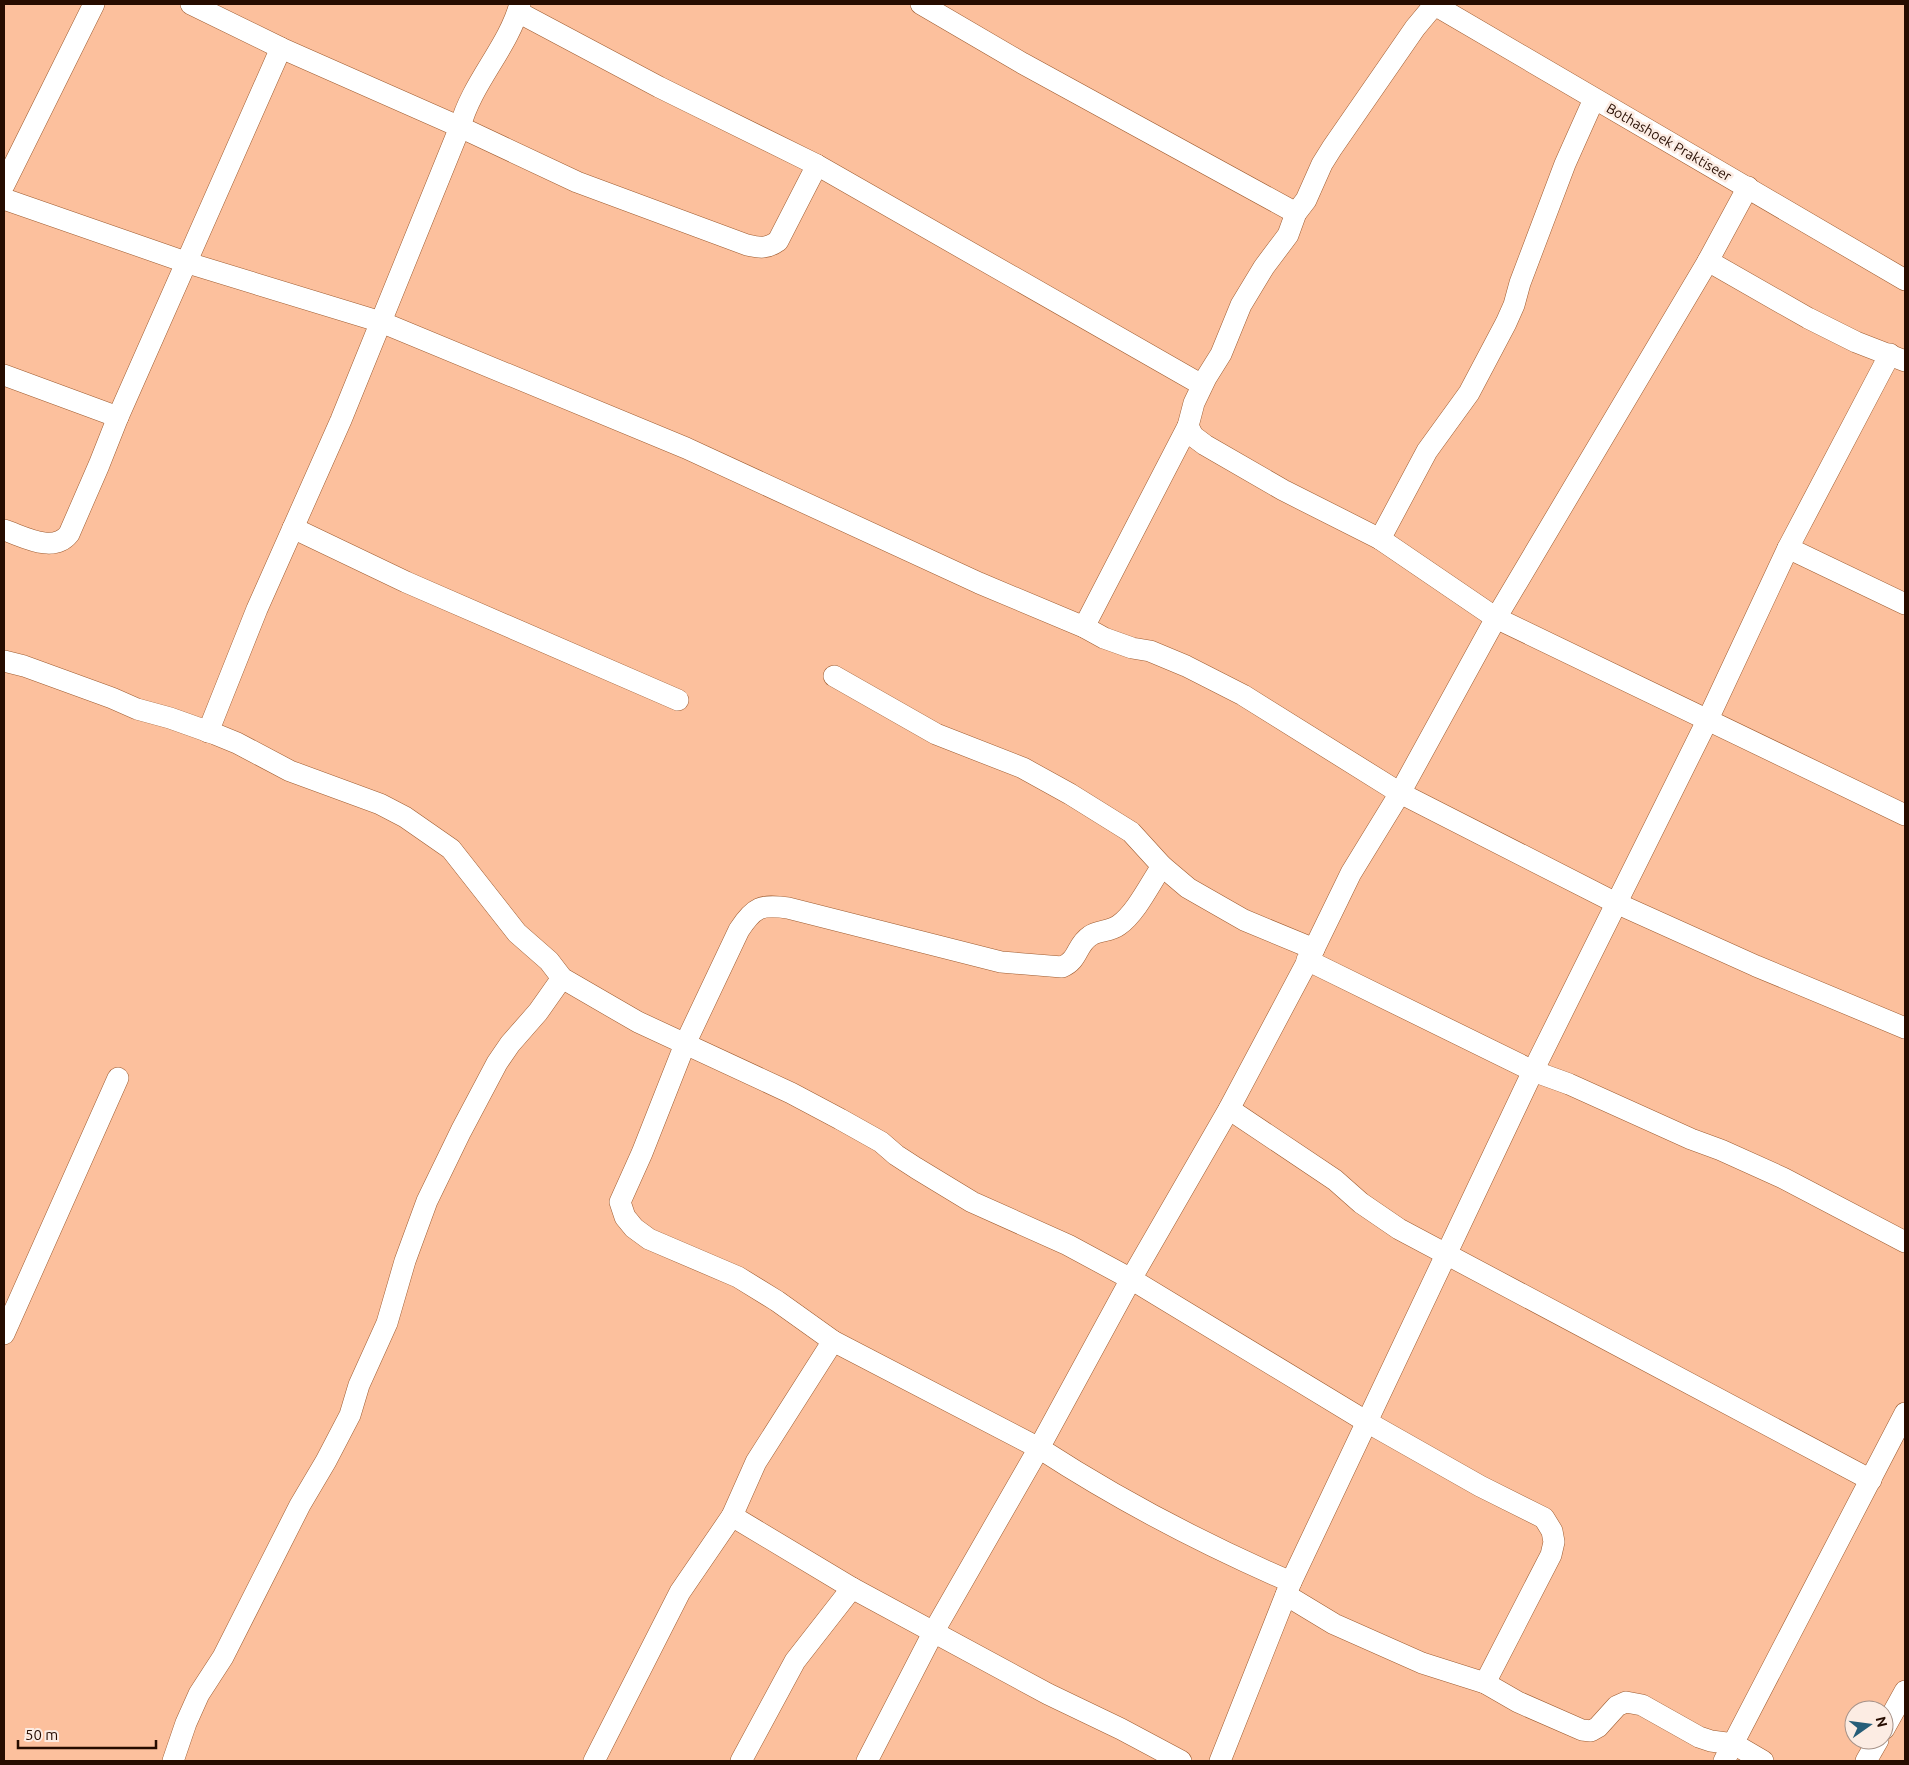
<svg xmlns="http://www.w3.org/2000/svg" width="1909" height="1765" font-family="Ubuntu,sans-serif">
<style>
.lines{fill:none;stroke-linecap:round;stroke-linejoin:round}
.minor-casing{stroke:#9e5b2f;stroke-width:22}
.minor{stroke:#fff;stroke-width:21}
.labels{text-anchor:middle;stroke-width:5;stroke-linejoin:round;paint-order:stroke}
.street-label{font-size:14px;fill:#260c00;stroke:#fcece3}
</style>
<rect width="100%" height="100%" fill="#fcc09d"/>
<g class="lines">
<defs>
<g id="minor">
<path d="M191 4 281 48 460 127 577 182 747 245C760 248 767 249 778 241L817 165"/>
<path d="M921 4 1022 63 1296 213"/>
<path d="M1433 4 1905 280"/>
<path d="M1435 4 1415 28 1332 148 1322 164 1306 200 1296 213 1288 235 1264 267 1241 305 1221 354 1206 378 1194 403 1188 426 1193 436 1205 445 1283 490 1380 539 1496 618 1905 815"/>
<path d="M518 12 659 87 817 165 1202 385"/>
<path d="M4 185 94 4"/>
<path d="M4 199 188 263 381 322 686 448 979 583 1084 627 1104 638 1132 648 1150 651 1186 666 1243 695 1400 793 1616 903 1756 966 1905 1028"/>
<path d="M1708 261 1808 318 1856 342 1905 361"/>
<path d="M4 375 118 417"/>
<path d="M293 528 406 582 678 700"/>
<path d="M4 530C23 536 53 554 69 534L99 465 118 417 281 48"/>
<path d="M1380 539 1427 451 1469 393 1506 323 1514 305 1520 283 1565 164 1594 99"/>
<path d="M1788 548 1905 604"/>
<path d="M1084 627 1188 426"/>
<path d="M4 661 24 666 112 698 137 709 170 718 215 734 237 743 290 771 380 804 405 817 451 849 517 933 549 961 562 978 638 1022 791 1093 840 1119 881 1142 896 1155 916 1168 972 1202 1068 1245 1131 1279 1367 1422 1480 1486 1544 1518 1552 1531 1554 1542 1551 1555 1485 1683"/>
<path d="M834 676 936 734 1023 768 1070 794 1131 832 1162 866 1188 888 1244 920 1314 949"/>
<path d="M208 732 257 609 341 420 460 127C472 82 508 48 520 4"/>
<path d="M1162 866C1150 884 1136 913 1119 925 1110 932 1098 930 1090 936 1076 945 1079 960 1062 967L1001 962 788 908C761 904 754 907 739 930L685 1044 642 1153 620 1202 625 1217 634 1228 649 1239 738 1277 777 1301 833 1341 1039 1448C1119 1500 1203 1544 1291 1582"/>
<path d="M1307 960 1533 1071 1569 1084 1691 1139 1721 1150 1783 1178 1905 1242"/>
<path d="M1229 1109 1335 1180 1361 1203 1399 1229 1871 1480"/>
<path d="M4 1334 118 1078"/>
<path d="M732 1516 852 1588 1048 1694 1121 1729 1181 1761"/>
<path d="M1286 1595 1334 1624 1422 1663 1485 1683 1518 1702 1582 1730 1591 1731 1598 1727 1617 1706 1626 1702 1642 1705 1699 1737 1711 1741 1734 1744 1763 1761"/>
<path d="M1884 1729 1905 1691"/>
<path d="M173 1761 186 1723 199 1694 223 1657 300 1505 326 1461 350 1415 359 1385 387 1323 405 1261 427 1201 461 1131 497 1063 510 1044 538 1012 562 978"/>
<path d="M594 1761 680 1592 732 1516 756 1462 833 1341"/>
<path d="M741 1761 795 1661 852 1588"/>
<path d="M867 1761 934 1631 1039 1448 1131 1279 1229 1109 1314 949 1351 873 1400 793 1496 618 1708 261 1748 187"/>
<path d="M1220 1761 1291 1582 1533 1071 1708 719 1788 548 1890 354"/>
<path d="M1724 1761 1905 1413"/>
<path d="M1866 1761 1878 1740"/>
</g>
</defs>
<!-- minor casing -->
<use href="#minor" class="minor-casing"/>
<!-- minor -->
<use href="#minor" class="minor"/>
</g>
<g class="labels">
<!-- street labels -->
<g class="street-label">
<text transform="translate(1669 142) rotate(30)" y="5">Bothashoek Praktiseer</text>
</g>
</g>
<!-- border -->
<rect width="1909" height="1765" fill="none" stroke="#260c00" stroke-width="10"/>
<!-- north arrow -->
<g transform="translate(1869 1725) rotate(76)"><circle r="24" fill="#fcece3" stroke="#a69288"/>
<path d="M0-4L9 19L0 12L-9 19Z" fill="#265d78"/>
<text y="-8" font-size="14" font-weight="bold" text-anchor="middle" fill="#260c00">N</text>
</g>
<!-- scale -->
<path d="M18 1740v8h138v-8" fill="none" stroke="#260c00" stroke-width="2.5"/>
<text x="25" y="1740" font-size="15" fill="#260c00" stroke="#fcece3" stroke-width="4" paint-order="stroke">50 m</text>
</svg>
